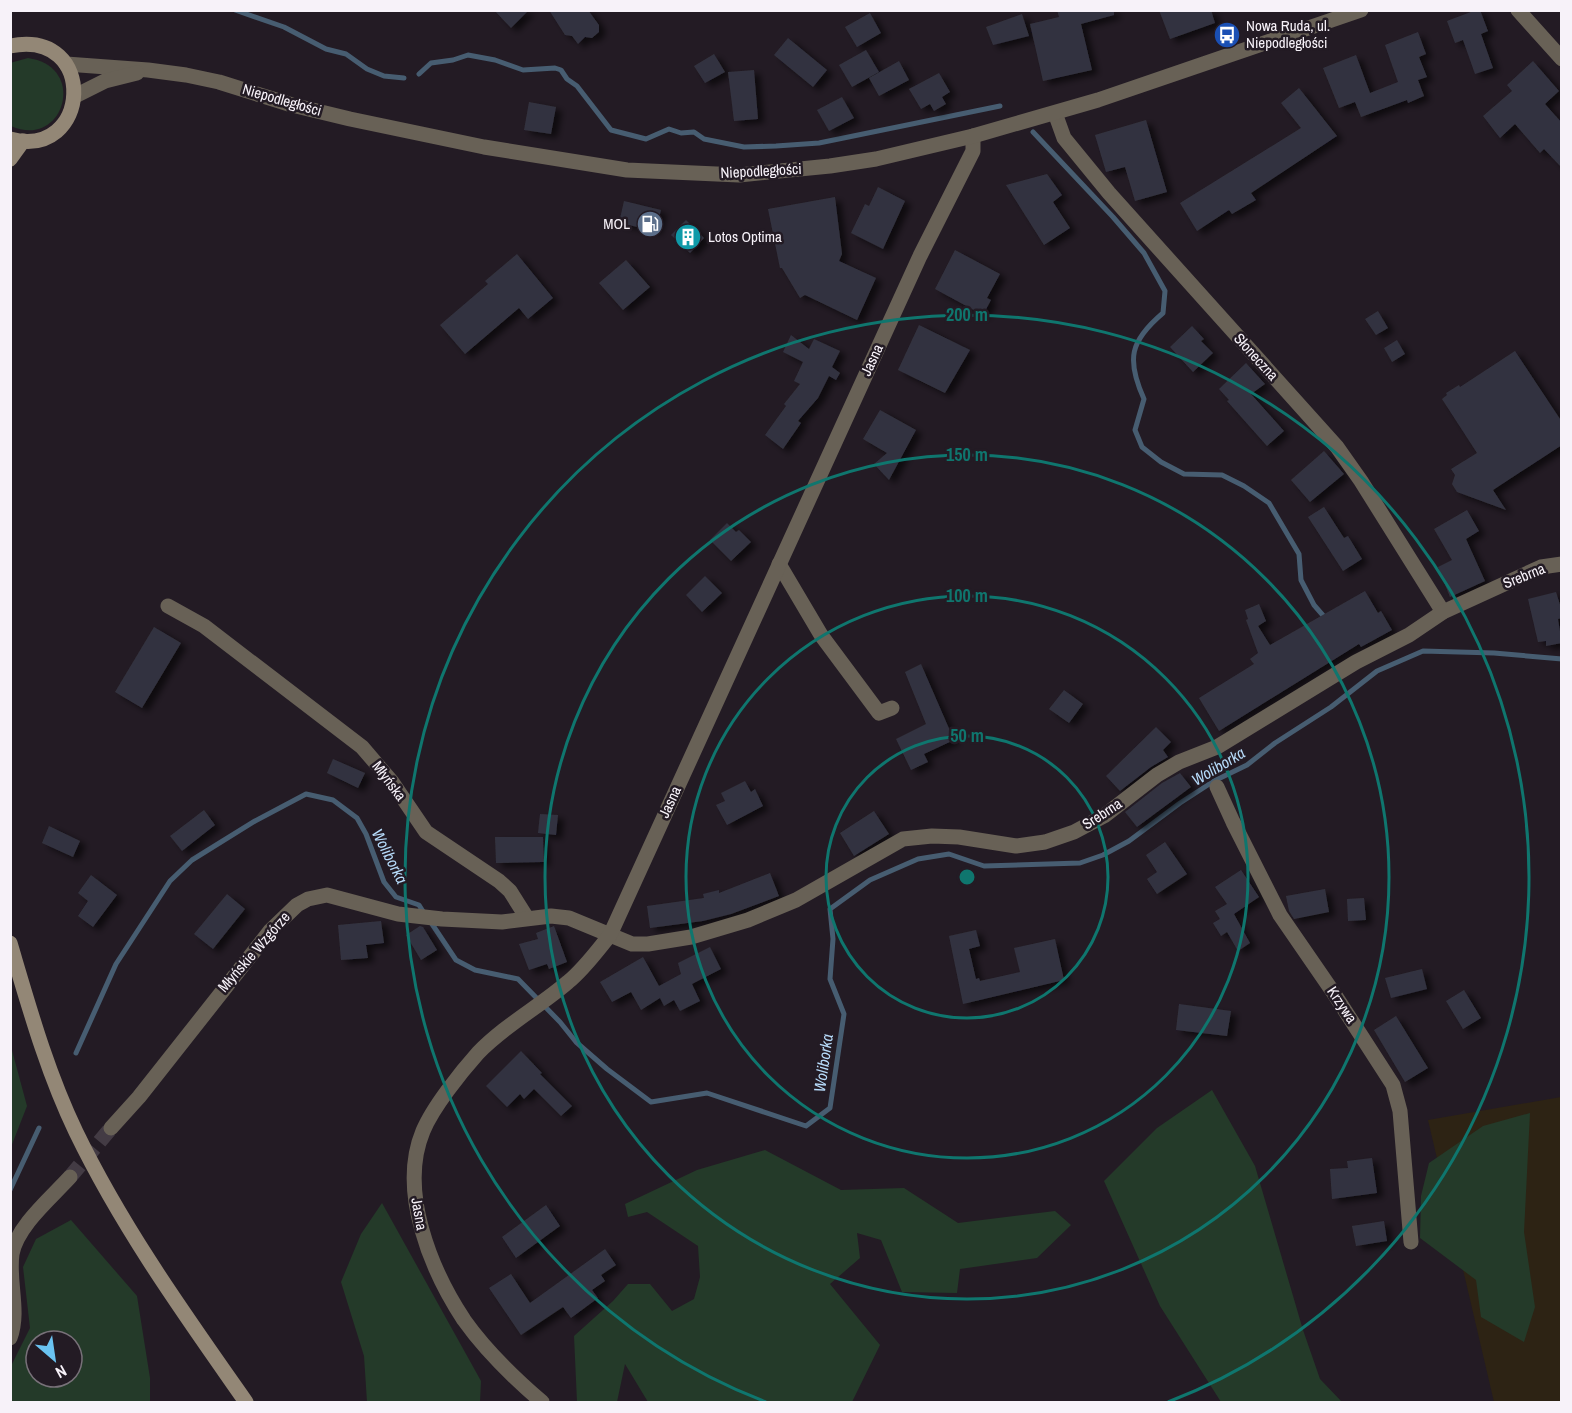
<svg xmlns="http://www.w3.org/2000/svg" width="1572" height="1413" font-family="'Archivo Narrow',sans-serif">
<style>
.industrial{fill:#2d2314}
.green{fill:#243a29;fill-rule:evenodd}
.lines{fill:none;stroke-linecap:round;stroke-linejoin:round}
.stream{stroke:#475d71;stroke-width:5}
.building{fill:#33333f;filter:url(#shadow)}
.minor-tunnel{stroke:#433b44;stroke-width:15;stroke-dasharray:15 8;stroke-linecap:butt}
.minor{stroke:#686156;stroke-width:15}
.tertiary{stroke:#686156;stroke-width:15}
.secondary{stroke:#938776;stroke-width:15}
.ring{fill:none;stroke:#0f766e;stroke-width:3}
.labels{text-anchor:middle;stroke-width:5;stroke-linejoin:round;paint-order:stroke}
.poi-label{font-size:15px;fill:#f7f2f9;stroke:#231b24;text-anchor:start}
.street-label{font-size:15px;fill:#f7f2f9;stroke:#231b24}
.water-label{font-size:16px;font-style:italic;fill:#b6daf9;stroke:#231b24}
.centre{fill:#0f766e;stroke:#231b24;stroke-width:3}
.ring-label{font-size:18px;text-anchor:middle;font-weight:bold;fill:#0f766e;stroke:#231b24;stroke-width:5;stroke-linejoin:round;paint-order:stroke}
</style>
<defs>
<filter id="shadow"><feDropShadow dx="6" dy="4" stdDeviation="3" flood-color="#0009"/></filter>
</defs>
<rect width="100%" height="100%" fill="#231b24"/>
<!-- industrial -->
<path class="industrial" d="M1561 1097V1402H1494L1428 1120Z"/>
<!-- green -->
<g class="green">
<path d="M28 58C89 67 63 150 11 126L10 63Z"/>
<path d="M10 1043 27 1106 11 1147H10Z"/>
<path d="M1212 1090 1255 1166 1303 1330 1320 1379 1342 1402H1221L1160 1306 1104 1181 1157 1128Z"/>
<path d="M1530 1113 1524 1232 1535 1307 1524 1342 1481 1317 1476 1280 1420 1238 1421 1196 1429 1163 1483 1126Z"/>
<path d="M765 1150 841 1190 904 1188 958 1223 1055 1211 1071 1225 1037 1258 960 1269 957 1293 902 1292 881 1240 857 1233 860 1258 830 1284 880 1345 852 1402H648L625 1364 617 1402H577L574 1336 613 1301 628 1284H650L672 1311 694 1299 700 1277 698 1246 647 1212 628 1217 625 1204 697 1170Z"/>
<path d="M382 1203 481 1381 480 1402H367L364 1356 341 1282 361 1234Z"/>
<path d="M71 1220 137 1296 150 1378V1402H11V1366L30 1328 23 1267 36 1239ZM36 1341H72V1377H36Z"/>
</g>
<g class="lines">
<!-- stream -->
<g class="stream">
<path d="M235 10 284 27 326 49 346 54 367 69 384 76 404 78"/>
<path d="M419 74 431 63 453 60 468 55 495 60 523 70 555 68 561 70 567 79 577 86 611 130 646 139 669 129 681 133 694 132 704 139 744 147 776 146 819 143 1000 106"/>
<path d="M1033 132 1113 217 1144 253 1165 291 1163 313C1130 341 1126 359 1144 399L1135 430 1142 447 1161 462 1184 474 1222 475 1244 486 1269 503 1299 554 1301 580 1314 605 1327 620"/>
<path d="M430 921 456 960 475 970 518 979 560 1022 576 1042 607 1069 651 1102 707 1093 806 1126 830 1108 844 1014 830 979 833 939 830 909 870 880 918 859 949 854 984 866 1080 863 1103 855 1129 841 1180 803 1214 781 1247 765 1275 743 1331 707 1377 671 1423 651 1494 653 1562 659"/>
<path d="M76 1053 116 964 170 881 192 860 255 821 306 794 333 800 357 818 366 834 384 882 396 897 419 905 424 913"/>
<path d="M10 1190 39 1128"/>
</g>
</g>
<!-- building -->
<g class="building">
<path d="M494 10H529L511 28Z"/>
<path d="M549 10H588L599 25V32L592 38 585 37 578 44 572 36 565 35Z"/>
<path d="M1057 10H1114V15L1081 24 1092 70 1043 81 1030 24 1059 17Z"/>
<path d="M1159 10H1211L1215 23 1170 39Z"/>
<path d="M1476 10H1480L1488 31 1481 34 1493 68 1475 74 1463 40 1455 43 1447 21Z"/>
<path d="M870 13 881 33 857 47 845 27Z"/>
<path d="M1022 14 1029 36 993 45 986 27Z"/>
<path d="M1418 32 1426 54 1419 57 1427 77 1418 80 1424 96 1408 103 1407 100 1361 117 1355 102 1339 108 1323 68 1356 55 1370 93 1398 82 1385 45Z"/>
<path d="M788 38 827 70 813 87 774 55Z"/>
<path d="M866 50 879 72 852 87 839 65Z"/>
<path d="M714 54 725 72 705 83 694 66Z"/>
<path d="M899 61 909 80 879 96 869 78Z"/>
<path d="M1533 61 1559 91 1545 104 1562 123V168L1544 149 1540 153 1515 124 1500 138 1483 116 1512 91 1507 85Z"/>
<path d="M754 70 758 119 734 121 728 72Z"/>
<path d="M939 73 950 92 942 97 946 104 934 111 930 104 921 109 909 89Z"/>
<path d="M1299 88 1337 136 1251 193 1256 200 1232 214 1229 210 1197 231 1180 203 1301 128 1281 103Z"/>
<path d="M842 97 854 118 829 131 817 110Z"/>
<path d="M529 102 556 107 551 134 524 130Z"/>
<path d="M1146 120 1167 192 1135 201 1125 167 1106 172 1095 135Z"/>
<path d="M1047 174 1062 195 1053 202 1070 228 1044 245 1006 185Z"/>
<path d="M878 187 905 201 883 249 851 233 865 204 869 206Z"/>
<path d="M835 197 842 254 839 261 876 278 857 320 805 295 800 298 782 268H780L768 209Z"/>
<path d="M624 201 661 210 656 231 619 223Z"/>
<path d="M686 220 704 238 690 253 671 235Z"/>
<path d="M955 250 1000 274 987 298 991 300 983 315 935 289Z"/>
<path d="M517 254 553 298 528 319 519 308 465 354 440 325 488 284 485 281Z"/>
<path d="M626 260 650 287 623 310 599 283Z"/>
<path d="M1378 311 1388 328 1376 335 1365 319Z"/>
<path d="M919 325 970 350 945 393 898 370Z"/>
<path d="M1192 326 1204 339 1201 341 1213 353 1193 372 1170 347Z"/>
<path d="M791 335 809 349 814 339 840 351 832 367 840 373 836 380 829 376 818 398 798 421 801 423 783 449 765 435 786 406 784 404 800 384 794 381 803 362 783 352Z"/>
<path d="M1397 340 1405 354 1392 362 1384 348Z"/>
<path d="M1515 351 1562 422V445L1493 490 1506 510 1457 492 1452 484 1455 475 1451 469 1477 453 1442 399 1447 395 1446 393 1459 385 1460 387Z"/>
<path d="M1246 363 1265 384 1251 394 1284 431 1267 446 1227 401 1229 400 1219 389Z"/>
<path d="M880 410 916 430 889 480 874 464 887 453 863 439Z"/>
<path d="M1324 451 1344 474 1310 502 1291 480Z"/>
<path d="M1324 507 1344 538 1348 536 1362 559 1343 571 1308 517Z"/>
<path d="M1467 510 1479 531 1466 539 1485 581 1450 597 1438 567 1452 560 1434 529Z"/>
<path d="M727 523 736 532 739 530 751 542 731 561 710 540Z"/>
<path d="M705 576 722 593 702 612 686 595Z"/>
<path d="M1365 591 1378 613 1381 611 1392 630 1361 647 1359 644 1219 731 1199 698 1254 664 1250 659 1258 653 1246 620 1248 619 1245 610 1259 604 1266 621 1258 626 1270 645Z"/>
<path d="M1556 592 1562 611V618L1558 619 1562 643 1546 646V641L1538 642 1528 599Z"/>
<path d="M154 627 181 643 142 708 115 692Z"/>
<path d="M921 664 954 740 924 754 928 762 911 770 896 739 926 724 905 672Z"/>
<path d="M1064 690 1083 704 1069 723 1049 709Z"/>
<path d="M1156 727 1171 742 1163 750 1168 757 1151 767 1120 791 1106 776Z"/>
<path d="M333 759 365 773 358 788 327 773Z"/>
<path d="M1180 773 1191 787 1137 827 1125 812 1162 783Z"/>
<path d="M745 781 751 792 755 789 763 806 727 825 716 805 725 801 721 793Z"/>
<path d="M204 810 215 825 182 851 170 836Z"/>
<path d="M874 811 889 834 854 856 840 833Z"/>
<path d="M540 814 558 815 556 835 538 833Z"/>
<path d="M49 826 80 841 73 857 42 843Z"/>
<path d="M495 837H543L544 862 496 863Z"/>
<path d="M1165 842 1187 874 1157 894 1147 879 1157 872 1146 855Z"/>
<path d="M1241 870 1259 897 1234 914 1250 943 1238 951 1227 932 1221 936 1213 923 1220 919 1215 911 1227 904 1215 887Z"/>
<path d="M770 873 779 896 731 914 703 921 650 928 647 906 704 898 703 894 719 890V893Z"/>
<path d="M91 875 117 895 93 927 78 916 88 901 78 893Z"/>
<path d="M1325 889 1329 912 1294 919 1289 911 1286 896Z"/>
<path d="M227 894 245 909 213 949 194 934Z"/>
<path d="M1364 898 1366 920 1348 921 1347 899Z"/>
<path d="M381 921 384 943 366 945 368 958 341 960 338 925Z"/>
<path d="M420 926 423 927 437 950 421 960 406 935Z"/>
<path d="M554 926 567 962 549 969 547 964 529 970 519 944 538 939 536 933Z"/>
<path d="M976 930 980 946 969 949 976 979 979 978 980 981 1020 972 1014 948 1055 939 1064 980 963 1004 949 936Z"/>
<path d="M710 947 721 969 692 984 700 1001 680 1011 674 1000 664 1006 660 998 641 1010 631 992 612 1002 600 982 643 957 659 986 681 974 678 963Z"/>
<path d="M1422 969 1427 989 1391 998 1385 978Z"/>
<path d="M1464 990 1481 1018 1463 1029 1446 1001Z"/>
<path d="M1179 1004 1231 1011 1227 1036 1176 1030Z"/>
<path d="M1396 1016 1428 1068 1405 1082 1374 1030Z"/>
<path d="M521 1051 542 1073 540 1074 572 1106 561 1116 534 1089 524 1099 520 1094 507 1107 486 1086Z"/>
<path d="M1372 1158 1377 1193 1332 1199 1330 1169 1348 1168 1347 1161Z"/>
<path d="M546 1205 560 1226 516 1258 502 1237Z"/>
<path d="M1384 1221 1387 1241 1356 1246 1352 1226Z"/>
<path d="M605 1249 616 1265 601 1275 605 1281 592 1290 598 1298 571 1318 563 1307 521 1335 489 1288 511 1274 530 1303Z"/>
</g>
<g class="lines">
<!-- minor-tunnel -->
<path class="minor-tunnel" d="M70 1177 111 1128"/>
<!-- minor -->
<g class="minor">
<path d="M1518 10 1562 59"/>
<path d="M1055 113 1064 138 1109 193 1337 447 1361 481 1443 612"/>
<path d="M779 564 821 635 879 713 892 708"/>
<path d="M168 606 204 626 362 747 392 782 426 832 499 881 510 891 527 918"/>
<path d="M1217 787 1233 822 1280 915 1333 992 1393 1085 1400 1111 1411 1242"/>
<path d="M111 1128 139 1097 270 931 297 905 308 899 327 895 398 914 442 919 502 922 551 916 569 918 632 944H648L691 937 748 920 796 900 903 839 932 836 959 837 1016 846 1045 842 1074 832 1104 816 1157 775 1179 762 1217 747 1356 662 1409 635 1443 612 1541 567 1562 564"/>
<path d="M10 1338C20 1311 8 1282 12 1254 17 1226 51 1198 70 1177"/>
<path d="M542 1402C514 1378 486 1351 464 1320 431 1270 398 1191 423 1131 433 1107 461 1072 478 1053 505 1025 539 1007 568 982 584 969 597 951 610 935L920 256 973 151V136"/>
</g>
<!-- tertiary -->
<g class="tertiary">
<path d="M66 64 148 70 186 75 219 82 292 105 350 119 484 147 627 170 739 175 830 166 876 159 973 136 1098 100 1361 10"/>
<path d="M75 96 105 81 137 73"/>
</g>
<!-- secondary -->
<g class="secondary">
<path d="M10 46C99 28 91 161 10 139"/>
<path d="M10 159 23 141"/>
<path d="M10 943C29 1007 47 1072 76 1132 123 1229 185 1315 246 1402"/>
</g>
</g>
<!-- distance rings -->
<g class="ring">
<circle cx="967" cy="877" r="141"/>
<circle cx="967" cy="877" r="281"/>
<circle cx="967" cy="877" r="422"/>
<path d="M766 1402A562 562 0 1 1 1168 1402"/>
</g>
<!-- icons -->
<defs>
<symbol id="bus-disc" viewBox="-11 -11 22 22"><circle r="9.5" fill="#1a4fb4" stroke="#231b24"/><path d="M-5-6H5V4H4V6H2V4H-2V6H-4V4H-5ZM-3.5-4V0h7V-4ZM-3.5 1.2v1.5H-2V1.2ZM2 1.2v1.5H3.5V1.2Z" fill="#fff"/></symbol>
<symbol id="fuel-disc" viewBox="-11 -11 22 22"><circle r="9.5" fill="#5c6f8a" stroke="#231b24"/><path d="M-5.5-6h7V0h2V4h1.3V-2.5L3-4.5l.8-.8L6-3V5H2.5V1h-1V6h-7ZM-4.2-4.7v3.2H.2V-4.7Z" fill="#fff"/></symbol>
<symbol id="building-disc" viewBox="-11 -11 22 22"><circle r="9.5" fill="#0f9aa8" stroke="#231b24"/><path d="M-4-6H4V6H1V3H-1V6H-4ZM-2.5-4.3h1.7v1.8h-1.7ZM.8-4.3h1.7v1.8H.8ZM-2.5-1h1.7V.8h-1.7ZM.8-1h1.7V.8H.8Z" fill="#fff"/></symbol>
</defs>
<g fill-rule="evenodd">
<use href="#bus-disc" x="1212" y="20" width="30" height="30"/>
<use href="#fuel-disc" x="635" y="209" width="30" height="30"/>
<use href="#building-disc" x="673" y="222" width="30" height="30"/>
</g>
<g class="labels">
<!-- poi labels -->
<g class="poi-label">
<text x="1246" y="31">Nowa Ruda, ul.<tspan x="1246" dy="17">Niepodległości</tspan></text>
<text x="630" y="229" text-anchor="end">MOL</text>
<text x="708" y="242">Lotos Optima</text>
</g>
<!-- street labels -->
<g class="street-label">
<text transform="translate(282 100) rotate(16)" y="5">Niepodległości</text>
<text transform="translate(761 171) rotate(-3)" y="5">Niepodległości</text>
<text transform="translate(1256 357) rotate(48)" y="5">Słoneczna</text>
<text transform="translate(872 360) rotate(-65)" y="5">Jasna</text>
<text transform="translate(1524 576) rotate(-22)" y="5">Srebrna</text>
<text transform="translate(389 781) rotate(53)" y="5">Młyńska</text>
<text transform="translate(670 802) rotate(-65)" y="5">Jasna</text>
<text transform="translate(1102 814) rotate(-33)" y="5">Srebrna</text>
<text transform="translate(254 952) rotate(-49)" y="5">Młyńskie Wzgórze</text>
<text transform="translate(1342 1005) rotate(56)" y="5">Krzywa</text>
<text transform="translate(419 1214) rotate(80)" y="5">Jasna</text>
</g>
<!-- water labels -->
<g class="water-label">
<text transform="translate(1218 766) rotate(-31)" y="6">Woliborka</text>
<text transform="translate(390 856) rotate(63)" y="6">Woliborka</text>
<text transform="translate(823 1063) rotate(-82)" y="6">Woliborka</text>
</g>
</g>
<circle cx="967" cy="877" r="9" class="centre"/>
<g class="ring-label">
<text x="967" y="321">200 m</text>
<text x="967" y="461">150 m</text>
<text x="967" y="602">100 m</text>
<text x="967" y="742">50 m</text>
</g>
<!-- border -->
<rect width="1572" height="1413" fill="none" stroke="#f7f2f9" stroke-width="24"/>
<!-- north arrow -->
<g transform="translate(54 1359) rotate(151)"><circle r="28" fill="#231b24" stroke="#787179" stroke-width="1.5"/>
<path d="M0-4.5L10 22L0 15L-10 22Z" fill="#6ac3f1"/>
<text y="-9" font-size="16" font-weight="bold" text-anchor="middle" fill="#f7f2f9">N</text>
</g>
</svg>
